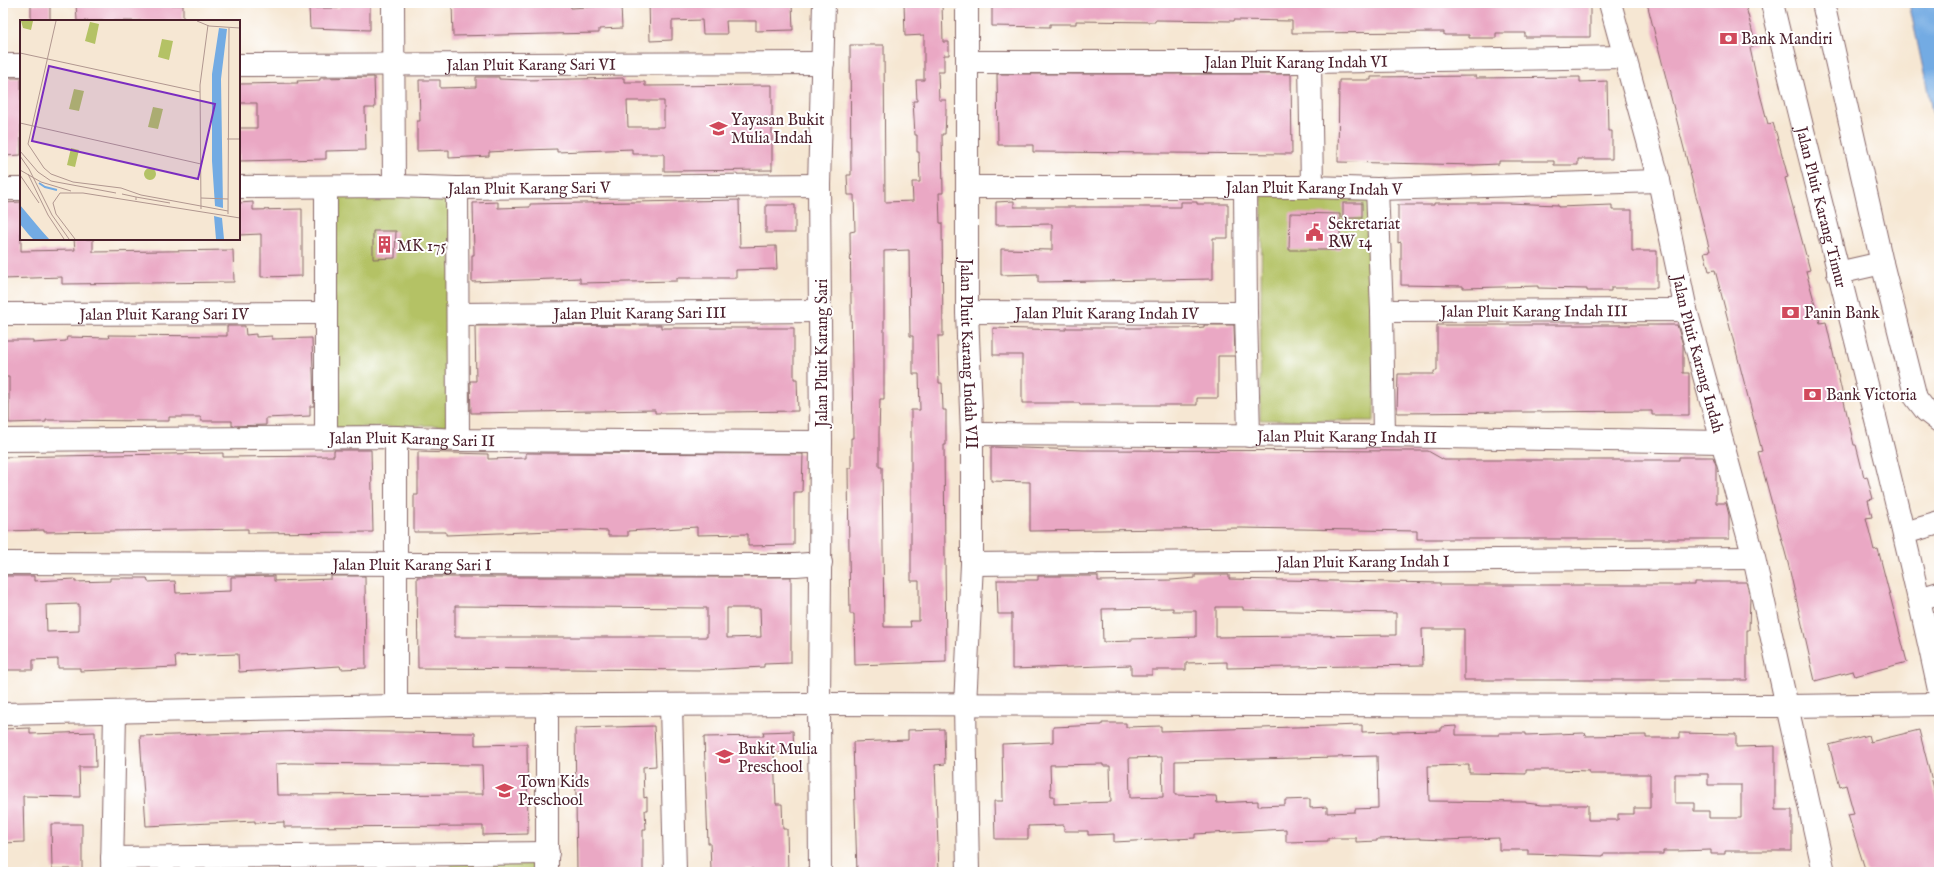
<svg xmlns="http://www.w3.org/2000/svg" width="1942" height="875" font-family="'IM FELL English',serif">
<style>
.green{fill:#b4c265;stroke:#7f7048}
.water{fill:#73abe3;stroke:#5e6587}
.building{fill:#eaa8c4;fill-rule:evenodd}
.lines{fill:none;stroke-linecap:round;stroke-linejoin:round}
.minor-casing{stroke:#866566;stroke-width:24}
.minor{stroke:#fff;stroke-width:22}
.labels{text-anchor:middle;stroke-width:4;stroke-linejoin:round;paint-order:stroke}
.poi-label{font-size:16px;fill:#4a1f2b;stroke:#fff;text-anchor:start}
.street-label{font-size:16px;fill:#4a1f2b;stroke:#fff}
.inset-river{fill:none;stroke:#73abe3;stroke-width:2}
.inset-road{fill:none;stroke:#b19790;stroke-width:1}
.view{fill:#7b2cbf;fill-opacity:0.15;stroke:#7b2cbf;stroke-width:2}
.inset-edge{fill:none;stroke:#4a1f2b;stroke-width:2}
</style>
<rect width="100%" height="100%" fill="#fff"/>
<filter id="ink" filterUnits="userSpaceOnUse"><feTurbulence type="fractalNoise" baseFrequency=".025" numOctaves="2"/><feDisplacementMap in="SourceGraphic" scale="8" xChannelSelector="R" yChannelSelector="G"/><feConvolveMatrix kernelMatrix="1 2 1 2 8 2 1 2 1" color-interpolation-filters="sRGB"/></filter>
<filter id="wash" filterUnits="userSpaceOnUse"><feTurbulence type="fractalNoise" baseFrequency=".012" numOctaves="4" result="noise"/><feDisplacementMap in="SourceGraphic" scale="16" xChannelSelector="R" yChannelSelector="G"/><feGaussianBlur stdDeviation="0.9" result="paint"/><feColorMatrix in="noise" values="0 0 0 0 0 0 0 0 0 0 0 0 0 0 0 0 0 1.4 0 .05"/><feComposite in="paint" operator="in"/></filter>
<g filter="url(#wash)">
<rect width="100%" height="100%" fill="#f6e7d3"/>
<!-- green -->
<g class="green">
<path d="M1262 190 1376 191 1374 421 1260 420Z"/>
<path d="M335 193 451 194 452 425 332 428Z"/>
<path d="M452 860 545 861V872H451Z"/>
</g>
<!-- water -->
<path class="water" d="M1909 3H1939V144Z"/>
<g id="blocks">
<!-- building -->
<g class="building">
<path d="M76 3 183 5V21H77Z"/>
<path d="M339 3H370V30L310 28 309 8H339Z"/>
<path d="M570 3 571 8 621 5 622 28 599 29V33L453 36 452 4Z"/>
<path d="M649 3H792L793 30 756 31V21H726L727 34H703L702 20 672 21V40L650 41Z"/>
<path d="M904 3H942L943 42H949V55H944V72H938L939 100H946V113L945 134H942L943 193H939L940 223H942L943 336H938L939 383H942L943 410H946V445H944L946 662 855 665 854 614H850L849 554 848 468H851V438H853L850 232 855 231 854 195H848L847 175H851L850 45H884L885 202 913 201 912 182H920L919 152H917V135H915L913 101H917L916 80H924V35L905 36ZM909 250 910 336H913V374H919L920 410H911V581H919V621H910L911 627H884L882 467H879V434L880 399H884V251Z"/>
<path d="M992 3H1496V4L1525 5V3H1590V37H1525V33H1496V38H1469V35H1444V32L1292 33V21L1234 20V21L1155 20V22L1076 21V24H1050V27L992 26Z"/>
<path d="M1647 3H1745L1756 46 1750 48 1760 94 1768 124 1773 123 1777 136 1788 177 1785 178 1810 270 1806 271 1820 323 1826 322 1854 445H1856L1864 477 1867 476 1873 499 1868 500 1872 517 1866 518 1874 550 1878 549 1907 662 1855 676 1853 671 1815 681 1788 563 1758 452 1762 451 1715 270 1709 271 1704 252 1710 251Z"/>
<path d="M50 4V21H31V5Z"/>
<path d="M997 74H1291L1292 154 1033 152V145H998Z"/>
<path d="M1476 76V78L1580 77V82L1607 81 1608 131H1612V159H1578V165H1554V161H1499V164L1475 165 1338 162 1339 80H1371V77Z"/>
<path d="M374 77 375 108H365L366 150 326 151V159L239 161V128H257V103H239V84L298 83 297 81 320 80V78Z"/>
<path d="M476 77H499V79L525 80 624 78V82H645V86L772 85V170L664 171V154H632V149L557 152V149L525 150 489 152V156L449 158V150L417 151V121H420L419 80H440V88L476 87ZM627 101H664V127H628Z"/>
<path d="M3 78H21V155L3 156Z"/>
<path d="M739 200 740 247 776 246 777 269 736 270V278H677V281L580 283V278L472 282V255H474L473 203 498 202V208L530 207V204Z"/>
<path d="M1014 201V207H1181V202H1197V204H1228V238H1213V279L1038 282V274L1001 275V249L1052 250V224L996 225V202Z"/>
<path d="M21 202V251L75 250 74 239H93V252L233 250 234 282 62 284V277L3 279V203Z"/>
<path d="M253 202V210L302 209V276L261 277V234L239 235V203Z"/>
<rect x="1343" y="203" width="19" height="15"/>
<path d="M1434 203H1507L1558 205V207L1612 205V210H1632V251H1657V288H1611V291H1587V289L1538 288V286L1463 288V286L1401 285V242L1398 243V205H1434Z"/>
<rect x="766" y="205" width="29" height="28"/>
<path d="M1290 213 1340 214V250H1289Z"/>
<path d="M373 231H396L395 258 373 259Z"/>
<path d="M661 325V328H794V379H797L798 411 655 413V410L471 413 470 381H476L475 326Z"/>
<path d="M1204 325H1234L1235 356H1218V398H1197V405H1080V403H1022V355H993V328L1066 330V328H1191L1204 327Z"/>
<path d="M1437 325H1677L1683 345V373H1689V415H1652V411L1397 413 1398 374H1434V371H1437Z"/>
<path d="M227 326H245L246 335 256 334V337L272 336V339L312 338 314 406H310V416L266 418V425L232 426V421H201V417H169V421H155L46 420V422L9 423V377H3V340H33V343L66 341 67 337 109 338 108 335 227 336Z"/>
<path d="M991 447 1083 450 1428 451 1444 460H1679V457H1713L1716 465V503H1726L1729 515V539H1417V531L1240 528 1030 531V482L991 481Z"/>
<path d="M334 450H371L373 532 248 533V529L44 532V530L3 531V457L223 453V457L334 456Z"/>
<path d="M418 452 488 454V459L526 458V453L803 454 802 492H794V545L748 546V534L697 535V527L628 531V536H608V531L580 530 446 535V532H414V495H418Z"/>
<path d="M1195 575H1229V579L1440 583V585H1695V582H1746L1750 596 1749 630H1747V680H1464V629H1422L1423 665 1227 668V662L1186 663V670H1152V675H1131V665L1012 669V614H998L997 580H1038V576H1098V581L1172 580 1195 578ZM1216 607H1243V610L1396 613V635L1216 637ZM1173 608V611H1196V637L1131 639V641L1103 642 1102 609Z"/>
<path d="M3 576H34V581L75 579V582L110 581V578H147L148 582 175 581 176 593 231 591V577L274 576V581L331 579V576H365L366 668 341 669 340 666 239 672 238 654 175 656 176 667 80 671V668H58V659L33 660V670H3ZM79 604V631L47 632 46 605Z"/>
<path d="M417 577H791V663L764 664V667L704 670 418 668ZM455 606 707 608V637H455ZM727 608H760L761 637 727 638Z"/>
<path d="M1102 723H1126V727L1161 726V731L1362 725V732L1392 731V732L1441 731V727L1456 726V735H1499V733H1526V735L1584 733 1585 736 1646 735V738H1679V733L1736 734V747L1775 746V810H1792V851H1725V854H1711V850L1678 851H1663V854H1603V856L1528 854V850H1499V838L1444 840 1420 839V838L1377 839V841L1356 842V838H1328V841L1286 842V829L1195 834V838L1114 842V834L1088 835V831H1064V825L1028 826V839H995L994 801H1003L1002 744 1053 742V727L1102 725ZM1377 756 1378 808 1355 809V812L1327 813V807L1310 808V799L1285 800V805L1258 806V801L1217 803 1216 796 1175 795V761ZM1162 757 1163 797 1130 798 1129 758ZM1103 764V766H1110L1111 802 1054 804V796H1051L1050 765ZM1469 765V773L1526 774V770H1559L1589 771V774H1650V808H1634V814H1618V820H1588V805H1542L1526 803V802L1429 801 1428 766ZM1675 774H1708V785H1741V818H1709V811H1694V803H1675Z"/>
<path d="M654 726 656 766 643 767 644 798 647 797V810H645L646 829H643V872H577L575 728Z"/>
<path d="M30 728V734L95 732 96 767H79L80 797 23 796 24 842 3 843V729Z"/>
<path d="M944 729 945 764 935 765 939 872H857L853 742 908 740V730Z"/>
<path d="M1919 730 1939 808V872H1866L1848 815 1854 814 1846 785 1840 787 1829 745 1868 735 1870 742Z"/>
<path d="M311 731 475 733V745L527 744 528 834 483 835V826L284 827V822L255 823V821L146 826 140 736ZM291 763 482 765 483 794 277 795 276 764Z"/>
<path d="M793 731 794 752 774 753 776 804H782L783 829H787L788 872H753V869L711 870 710 843H708L704 737 764 736 763 732Z"/>
<path d="M51 824H82V869H52Z"/>
</g>
</g>
</g>
<g filter="url(#ink)">
<use href="#blocks" fill-opacity="0" stroke="#866566" stroke-width="1"/>
<g class="lines">
<defs>
<g id="minor">
<path d="M393 3 394 186"/>
<path id="s1" d="M967 3V312L972 434V564L965 705 968 872"/>
<path id="s2" d="M1610 3 1659 181 1686 310 1754 558 1824 872"/>
<path id="s3" d="M1772 3C1826 232 1890 460 1939 690"/>
<path d="M1823 3 1882 263 1916 398 1926 411 1939 421"/>
<path id="s4" d="M967 62H1310L1624 57"/>
<path d="M1310 62 1312 187"/>
<path d="M3 65H21"/>
<path id="s5" d="M239 65 823 63"/>
<path id="s6" d="M239 187 394 186 457 188 819 185"/>
<path d="M326 187V437"/>
<path id="s7" d="M968 187H1312L1377 189 1659 181"/>
<path d="M457 188 458 440"/>
<path d="M1245 188 1246 313 1249 436"/>
<path d="M3 189H21"/>
<path d="M1377 189 1382 311 1384 436"/>
<path d="M1838 273 1882 263"/>
<path id="s8" d="M1382 311 1686 310"/>
<path id="s9" d="M967 312 1246 313"/>
<path id="s10" d="M3 314 325 313"/>
<path id="s11" d="M459 314 820 311"/>
<path id="s12" d="M972 434 1384 436 1722 442"/>
<path id="s13" d="M3 440 396 437 458 440 821 442"/>
<path d="M1904 533 1939 523"/>
<path id="s14" d="M3 563 796 565 821 563"/>
<path id="s15" d="M972 564 1754 558"/>
<path d="M1919 599 1939 593"/>
<path d="M547 705V872"/>
<path d="M671 705 675 872"/>
<path d="M396 706V437"/>
<path d="M3 714 396 706 819 704 1786 706 1939 704"/>
<path d="M112 858 548 853"/>
<path d="M112 872 115 712"/>
<path d="M820 872 819 704 821 442 819 185 824 3"/>
</g>
</defs>
<!-- minor casing -->
<use href="#minor" class="minor-casing"/>
<!-- minor -->
<use href="#minor" class="minor"/>
</g>
</g>
<!-- icons -->
<defs>
<symbol id="bank-bare" viewBox="-9 -9 18 18"><path d="M-6-4H6V4H-6ZM0-2.3a2.3 2.3 0 1 0 0 4.6a2.3 2.3 0 1 0 0-4.6Z" fill="#d1495b" stroke="#fff" stroke-width="2.5" paint-order="stroke"/></symbol>
<symbol id="school-bare" viewBox="-9 -9 18 18"><path d="M0-5L7-2L0 1L-7-2ZM-4 1L0 2.5L4 1V4Q0 6-4 4Z" fill="#d1495b" stroke="#fff" stroke-width="2.5" paint-order="stroke"/></symbol>
<symbol id="civic-bare" viewBox="-9 -9 18 18"><path d="M-.6-6.5H3V-4.5H.6V-3L4-1V1h2V6H-6V1h2V-1L-.6-3ZM-1.2 2.5V6h2.4V2.5Z" fill="#d1495b" stroke="#fff" stroke-width="2.5" paint-order="stroke"/></symbol>
<symbol id="building-bare" viewBox="-9 -9 18 18"><path d="M-4-6H4V6H1V3H-1V6H-4ZM-2.5-4.3h1.7v1.8h-1.7ZM.8-4.3h1.7v1.8H.8ZM-2.5-1h1.7V.8h-1.7ZM.8-1h1.7V.8H.8Z" fill="#d1495b" stroke="#fff" stroke-width="2.5" paint-order="stroke"/></symbol>
</defs>
<g fill-rule="evenodd">
<use href="#bank-bare" x="1716" y="26" width="25" height="25"/>
<use href="#school-bare" x="706" y="116" width="25" height="25"/>
<use href="#civic-bare" x="1302" y="220" width="25" height="25"/>
<use href="#building-bare" x="372" y="232" width="25" height="25"/>
<use href="#bank-bare" x="1778" y="300" width="25" height="25"/>
<use href="#bank-bare" x="1800" y="382" width="25" height="25"/>
<use href="#school-bare" x="712" y="744" width="25" height="25"/>
<use href="#school-bare" x="492" y="778" width="25" height="25"/>
</g>
<g class="labels">
<!-- poi labels -->
<g class="poi-label">
<text x="1741" y="44">Bank Mandiri</text>
<text x="731" y="125">Yayasan Bukit<tspan x="731" dy="18">Mulia Indah</tspan></text>
<text x="1328" y="229">Sekretariat<tspan x="1328" dy="18">RW 14</tspan></text>
<text x="397" y="251">MK 175</text>
<text x="1804" y="318">Panin Bank</text>
<text x="1826" y="400">Bank Victoria</text>
<text x="738" y="754">Bukit Mulia<tspan x="738" dy="18">Preschool</tspan></text>
<text x="518" y="787">Town Kids<tspan x="518" dy="18">Preschool</tspan></text>
</g>
<!-- street labels -->
<g class="street-label">
<text dy="6" stroke="none"><textPath href="#s4" startOffset="329">Jalan Pluit Karang Indah VI</textPath></text>
<text dy="6" stroke="none"><textPath href="#s5" startOffset="292">Jalan Pluit Karang Sari VI</textPath></text>
<text dy="6" stroke="none"><textPath href="#s6" startOffset="290">Jalan Pluit Karang Sari V</textPath></text>
<text dy="6" stroke="none"><textPath href="#s7" startOffset="346">Jalan Pluit Karang Indah V</textPath></text>
<text dy="6" stroke="none"><textPath href="#s3" startOffset="210">Jalan Pluit Karang Timur</textPath></text>
<text dy="6" stroke="none"><textPath href="#s8" startOffset="152">Jalan Pluit Karang Indah III</textPath></text>
<text dy="6" stroke="none"><textPath href="#s9" startOffset="140">Jalan Pluit Karang Indah IV</textPath></text>
<text dy="6" stroke="none"><textPath href="#s11" startOffset="181">Jalan Pluit Karang Sari III</textPath></text>
<text dy="6" stroke="none"><textPath href="#s10" startOffset="161">Jalan Pluit Karang Sari IV</textPath></text>
<text transform="translate(821 353) rotate(-90)" y="6">Jalan Pluit Karang Sari</text>
<text dy="6" stroke="none"><textPath href="#s1" startOffset="351">Jalan Pluit Karang Indah VII</textPath></text>
<text dy="6" stroke="none"><textPath href="#s2" startOffset="362">Jalan Pluit Karang Indah</textPath></text>
<text dy="6" stroke="none"><textPath href="#s12" startOffset="375">Jalan Pluit Karang Indah II</textPath></text>
<text dy="6" stroke="none"><textPath href="#s13" startOffset="409">Jalan Pluit Karang Sari II</textPath></text>
<text dy="6" stroke="none"><textPath href="#s15" startOffset="391">Jalan Pluit Karang Indah I</textPath></text>
<text dy="6" stroke="none"><textPath href="#s14" startOffset="409">Jalan Pluit Karang Sari I</textPath></text>
</g>
</g>
<!-- overview -->
<g transform="translate(20 20)">
<rect width="220" height="220" fill="#f6e7d3"/>
<path d="M1 1H13L11 10 3 8ZM70 2 79 4 75 24 65 21ZM142 19 153 21 149 40 138 37ZM54 69 64 71 59 91 49 89ZM133 87 143 89 138 109 128 107ZM51 128 59 130 55 147 47 145ZM124 154a6 6 0 1 1 12 0a6 6 0 1 1-12 0Z" fill="#b4c265"/>
<path d="M199 8 207 9 201 59 203 188 195 186 192 141V54ZM0 185 21 210 29 219H13L9 215 0 204ZM194 196 202 198 204 219H196Z" fill="#73abe3"/>
<path class="inset-river" d="M19 163 25 167 37 170"/>
<path class="inset-road" d="M36 1 8 124 24 148 31 154 53 162 101 168 121 175 208 191M177 1 189 6 220 8M0 33 180 72M0 103 181 144M207 119H220M0 131 18 152 31 161 96 173M0 136 9 149 32 195 49 219M0 150 21 162 51 171M8 154 28 195 44 219M0 155 19 183M63 173 220 198M102 174 116 177M181 178 208 179M116 180V177L150 183M181 189 180 65 188 5M208 194 209 8M55 219 36 194 33 183 40 173H63"/>
<path class="view" d="M29 46 195 84 178 159 12 121Z"/>
<rect width="220" height="220" class="inset-edge"/>
</g>
<!-- margin -->
<rect width="1942" height="875" fill="none" stroke="#fff" stroke-width="16"/>
</svg>
